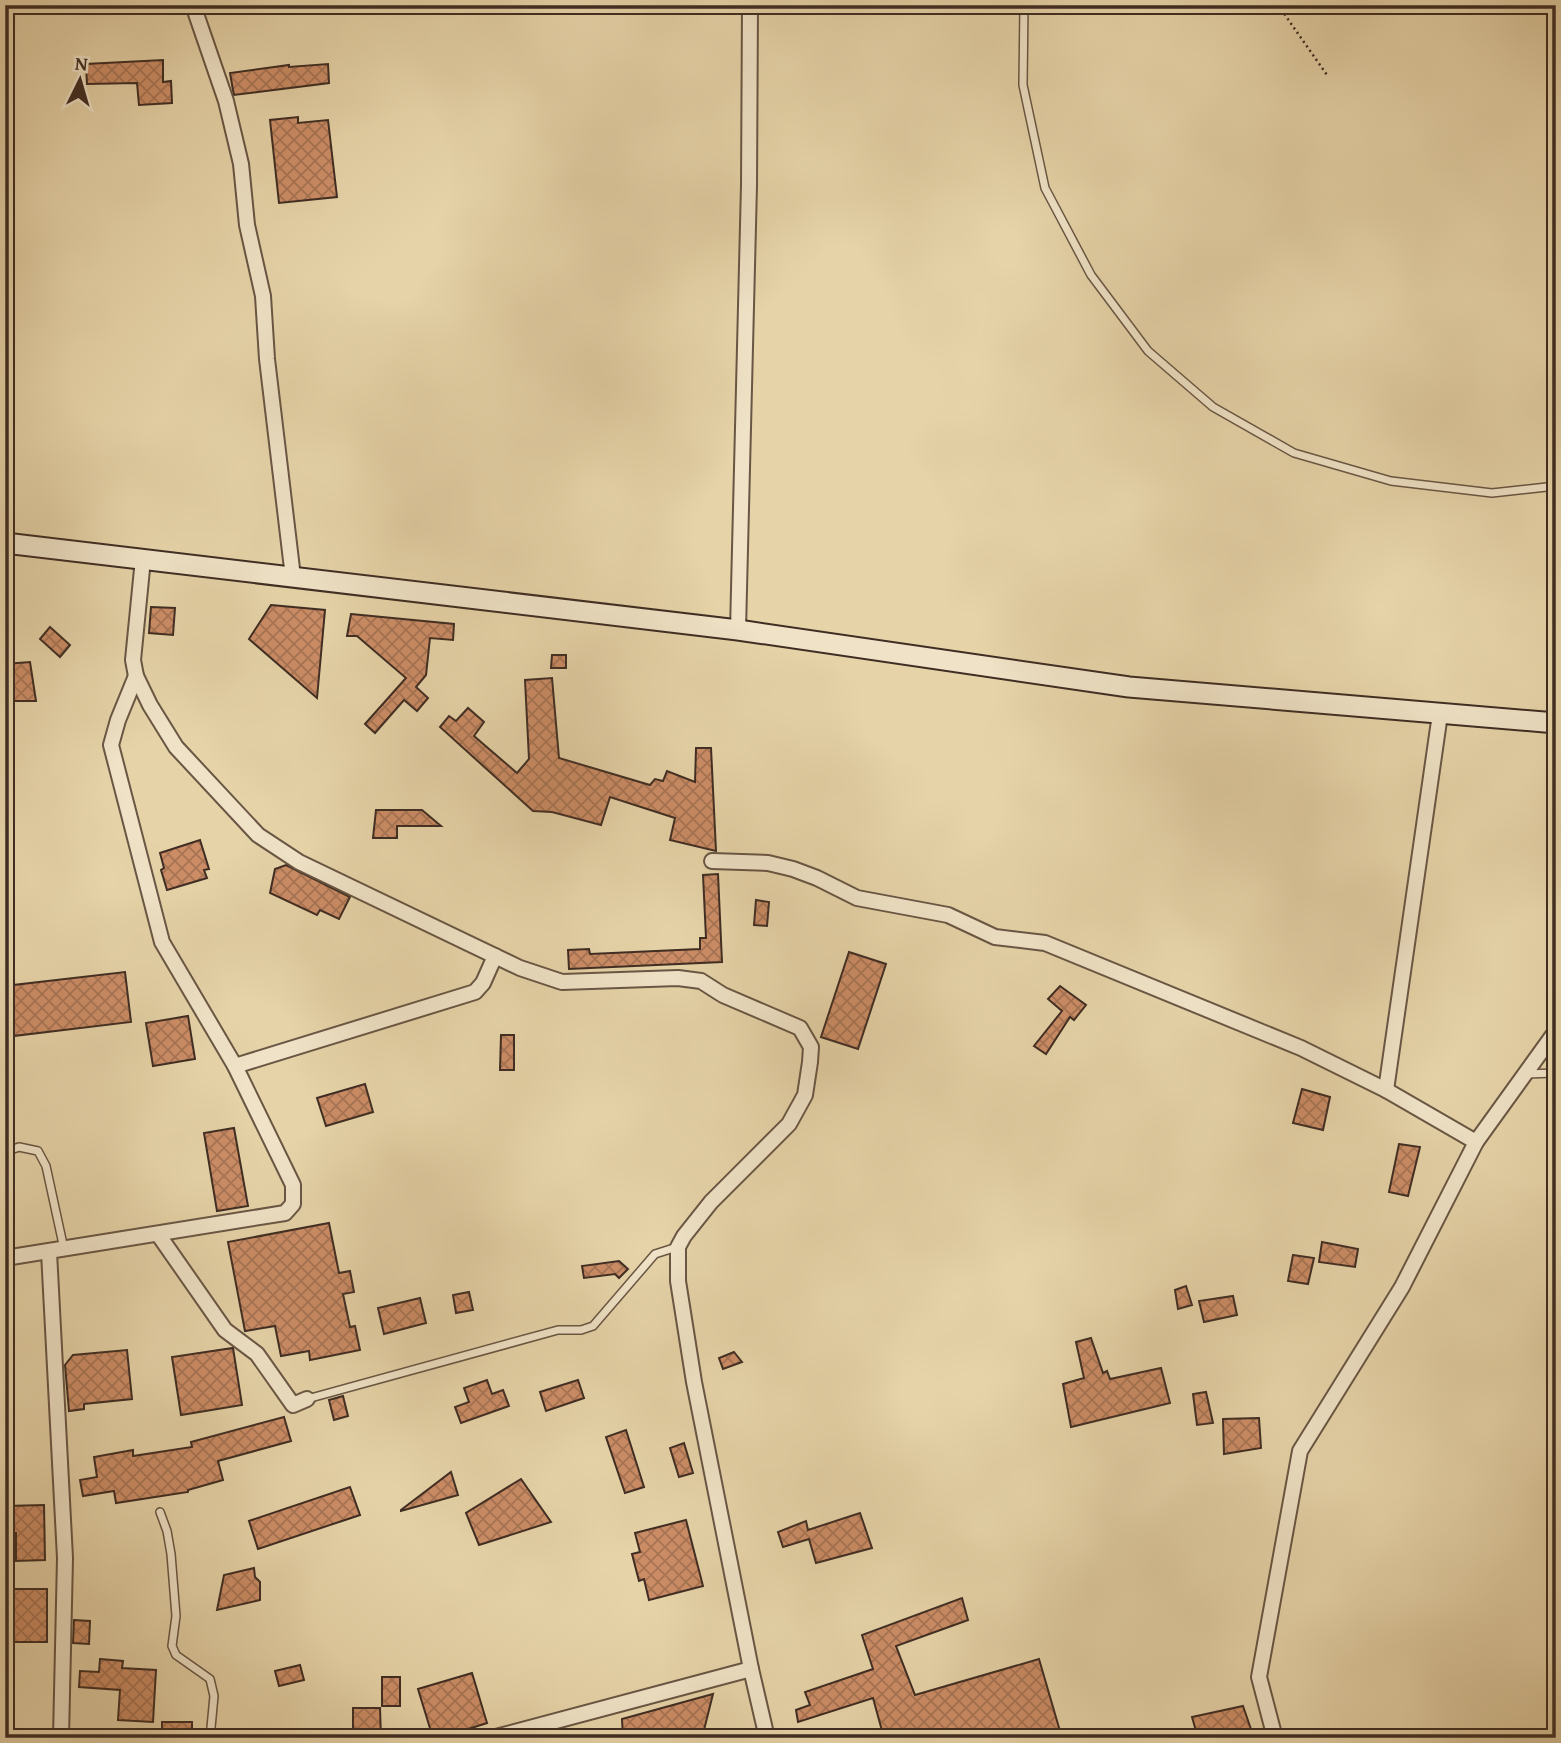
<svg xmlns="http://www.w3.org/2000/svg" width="1561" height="1743" font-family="'Gentium Book Plus',serif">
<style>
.building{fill:url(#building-cross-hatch);stroke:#3f2d23;stroke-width:2}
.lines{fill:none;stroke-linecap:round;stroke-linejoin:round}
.lane-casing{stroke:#695644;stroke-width:10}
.street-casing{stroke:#695644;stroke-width:18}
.secondary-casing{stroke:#3f2d23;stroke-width:23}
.path{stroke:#3f2d23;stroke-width:2.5;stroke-dasharray:2 3.5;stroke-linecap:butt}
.lane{stroke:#efe2c6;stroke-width:7}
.street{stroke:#efe2c6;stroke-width:14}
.secondary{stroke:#efe2c6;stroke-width:19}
</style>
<defs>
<pattern id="building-cross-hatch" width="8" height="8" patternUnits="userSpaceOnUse" patternTransform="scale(1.75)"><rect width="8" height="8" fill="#cc8d66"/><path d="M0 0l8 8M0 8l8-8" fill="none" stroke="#a77454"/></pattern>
</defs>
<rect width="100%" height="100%" fill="#e6d3a8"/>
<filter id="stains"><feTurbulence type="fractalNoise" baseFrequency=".00286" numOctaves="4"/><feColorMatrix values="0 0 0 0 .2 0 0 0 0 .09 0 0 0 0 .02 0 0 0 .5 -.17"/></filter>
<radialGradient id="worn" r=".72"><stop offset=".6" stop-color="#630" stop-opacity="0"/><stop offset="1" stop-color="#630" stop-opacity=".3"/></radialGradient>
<!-- building -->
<g class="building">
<path d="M163 60V82L171 81 172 103 139 105 137 83 87 84 86 64Z"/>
<path d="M328 64 329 83 234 95 233 90 230 73 289 65V67Z"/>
<path d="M298 117V123L328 120 337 197 279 203 270 120Z"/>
<path d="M271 605 325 610 317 698 249 639Z"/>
<path d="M151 607 175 608 173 635 149 633Z"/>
<path d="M351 614 454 624 453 640 430 638 426 675 416 687 428 698 417 711 404 700 375 733 365 724 406 678 357 636H347Z"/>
<path d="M50 627 70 645 60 657 40 639Z"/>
<path d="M552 655H566V668H551Z"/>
<path d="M30 662 36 701H5V664Z"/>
<path d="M552 678 559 758 650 785 655 779 663 781 667 771 695 782 696 748H711L716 851 670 840 675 818 610 797 601 825 552 812 533 811 440 727 449 716 456 721 468 708 484 722 474 736 517 773 529 759 525 680Z"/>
<path d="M376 810H422L441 826H397V838H373Z"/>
<path d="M200 840 209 869 204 870 207 878 167 890 161 870 164 868 160 853Z"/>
<path d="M286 865 350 897 339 919 320 910 317 915 270 893 275 869Z"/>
<path d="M718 874 722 962 569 969 568 950 589 949 590 954 700 949V938H706L703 875Z"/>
<path d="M756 900 769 902 767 926 754 925Z"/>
<path d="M849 952 886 964 858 1049 821 1037Z"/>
<path d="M125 972 131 1022 5 1037V986Z"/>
<path d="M1060 986 1086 1005 1074 1020 1070 1017 1046 1054 1034 1046 1062 1011 1048 999Z"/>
<path d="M188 1016 195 1059 153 1066 146 1023Z"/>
<path d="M501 1035H514V1070H500Z"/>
<path d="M365 1084 373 1112 326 1126 317 1098Z"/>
<path d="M1302 1089 1330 1097 1323 1130 1293 1123Z"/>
<path d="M234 1128 248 1206 217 1211 204 1133Z"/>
<path d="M1399 1144 1420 1147 1408 1196 1389 1192Z"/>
<path d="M329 1223 339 1273 350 1271 354 1292 343 1294 350 1327 355 1326 360 1350 310 1360 309 1351 281 1356 275 1326 245 1331 228 1242Z"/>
<path d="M1322 1242 1358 1249 1355 1267 1319 1262Z"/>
<path d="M1293 1255 1314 1258 1308 1284 1288 1281Z"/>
<path d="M619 1261 628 1269 619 1278 615 1274 584 1278 582 1266Z"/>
<path d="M1186 1286 1192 1305 1178 1309 1175 1290Z"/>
<path d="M469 1292 473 1310 456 1313 453 1295Z"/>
<path d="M1233 1296 1237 1315 1204 1322 1199 1301Z"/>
<path d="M420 1298 426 1323 384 1334 378 1308Z"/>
<path d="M1091 1338 1103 1373 1107 1371 1110 1379 1161 1368 1170 1403 1071 1427 1063 1384 1084 1378 1076 1342Z"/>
<path d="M233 1348 242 1405 181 1415 172 1357Z"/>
<path d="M127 1350 132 1399 84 1404V1409L69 1411 65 1365 73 1355Z"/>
<path d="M734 1352 742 1362 723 1369 719 1358Z"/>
<path d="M487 1380 492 1394 503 1390 509 1406 461 1423 455 1407 469 1402 464 1388Z"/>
<path d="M578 1380 584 1398 546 1411 540 1392Z"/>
<path d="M1206 1392 1213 1423 1197 1425 1193 1394Z"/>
<path d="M343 1396 348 1416 334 1420 329 1400Z"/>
<path d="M284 1417 291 1441 218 1461 223 1480 188 1490V1492L116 1503 114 1491 83 1496 80 1480 97 1477 94 1457 133 1450V1456L192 1447 191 1442Z"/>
<path d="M1259 1418 1261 1448 1224 1454 1223 1419Z"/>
<path d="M626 1430 644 1487 625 1493 606 1437Z"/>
<path d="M684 1443 693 1473 679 1477 670 1448Z"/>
<path d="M451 1472 458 1495 401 1511V1510Z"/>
<path d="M521 1479 551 1522 479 1545 466 1513Z"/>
<path d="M350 1487 360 1515 258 1549 249 1521Z"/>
<path d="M44 1505 45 1560 16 1561V1533H5V1506Z"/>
<path d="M860 1513 872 1548 816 1563 809 1539 783 1547 778 1532 806 1521 808 1530Z"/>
<path d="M686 1520 703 1586 649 1600 644 1579 639 1581 632 1554 640 1552 635 1533Z"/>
<path d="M254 1568 255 1577 260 1582V1600L217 1610 224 1575Z"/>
<rect x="5" y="1589" width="42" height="53"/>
<path d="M962 1598 968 1620 896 1646 915 1695 1039 1659 1062 1738H884L873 1698 798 1722 796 1710 810 1705 805 1692 873 1669 862 1635Z"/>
<path d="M74 1620 90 1621 89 1644 73 1643Z"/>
<path d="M100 1659 123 1661 122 1668 156 1670 153 1722 118 1720 120 1690 79 1687 80 1671 99 1672Z"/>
<path d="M300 1665 304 1680 279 1686 275 1671Z"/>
<path d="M472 1673 487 1723 440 1738H433L418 1689Z"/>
<rect x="382" y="1677" width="18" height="29"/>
<path d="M713 1694 702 1738H623L622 1719Z"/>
<path d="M1243 1706 1254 1738H1198L1192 1717Z"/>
<path d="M353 1708H380L381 1738H353Z"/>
<rect x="162" y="1722" width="30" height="16"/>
</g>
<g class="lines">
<defs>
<g id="lane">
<path d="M1024 5 1023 85 1045 188 1091 275 1148 351 1213 407 1294 453 1391 481 1492 493 1556 486"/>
<path d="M1525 1074 1556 1073"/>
<path d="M5 1152 19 1147 38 1151 46 1166 64 1249"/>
<path d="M307 1399 558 1330H581L593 1326 655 1254 677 1247"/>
<path d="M160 1512 167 1531 171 1554 176 1616 172 1646 176 1655 210 1679 214 1696 210 1738"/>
</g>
<g id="street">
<path d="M193 5 226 101 241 164 247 225 263 296 267 359 293 577"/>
<path d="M143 559 133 660 136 676 150 705 176 747 258 835 299 862 520 968 562 982 678 978 701 981 723 995 800 1028 811 1047 810 1062 805 1095 789 1124 711 1202 684 1236 678 1247V1281L694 1382 751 1669 767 1738"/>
<path d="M738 630 749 185 750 5"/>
<path d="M712 861 768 863 793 869 817 878 857 898 948 915 995 937 1045 943 1301 1048 1386 1090 1476 1142"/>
<path d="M235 1066 475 992 483 983 495 956"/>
<path d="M1386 1090 1440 714"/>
<path d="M158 1234 225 1330 257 1354 293 1405 307 1399"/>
<path d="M49 1252 65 1558 61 1738"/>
<path d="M5 1258 285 1213 293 1204V1185L235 1066 162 942 111 745 118 720 136 676"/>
<path d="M492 1738 751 1669"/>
<path d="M1275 1738 1259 1677 1300 1451 1402 1287 1476 1142 1556 1031"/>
</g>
<path id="secondary" d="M5 543 738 630 1129 687 1556 723"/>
</defs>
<!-- lane casing -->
<use href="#lane" class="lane-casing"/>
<!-- street casing -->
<use href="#street" class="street-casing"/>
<!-- secondary casing -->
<use href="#secondary" class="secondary-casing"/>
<!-- path -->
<path class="path" d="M1278 5 1327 75"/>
<!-- lane -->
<use href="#lane" class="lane"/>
<!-- street -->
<use href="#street" class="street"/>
<!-- secondary -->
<use href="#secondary" class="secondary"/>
</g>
<!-- margin -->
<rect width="1561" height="1743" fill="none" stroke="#e6d3a8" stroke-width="28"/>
<rect x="7" y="7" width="1547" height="1729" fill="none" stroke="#3f2d23" stroke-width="3.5"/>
<rect x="14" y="14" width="1533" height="1715" fill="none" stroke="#3f2d23" stroke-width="2"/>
<!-- north arrow -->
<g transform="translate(80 80) rotate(5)" stroke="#efe2c6" stroke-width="5" paint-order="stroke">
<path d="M0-5L12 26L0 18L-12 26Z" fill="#3f2d23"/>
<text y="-10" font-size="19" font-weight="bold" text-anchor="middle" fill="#3f2d23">N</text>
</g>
<rect width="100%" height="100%" filter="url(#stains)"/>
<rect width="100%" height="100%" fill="url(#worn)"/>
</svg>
